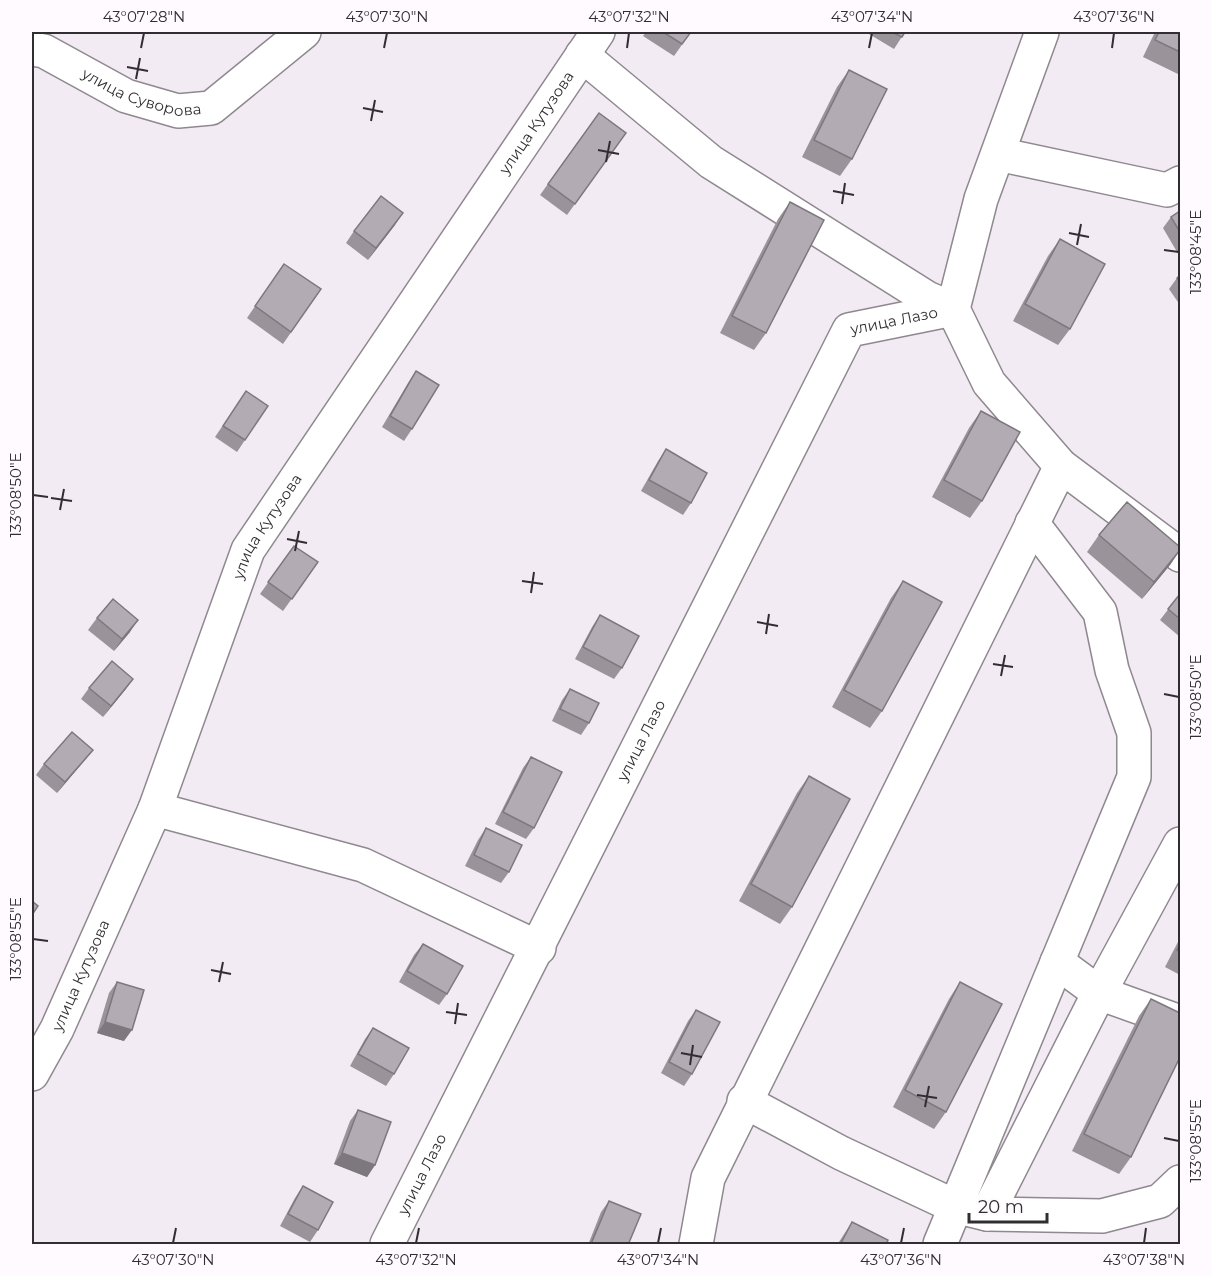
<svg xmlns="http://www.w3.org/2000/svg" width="1212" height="1276" font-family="Montserrat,sans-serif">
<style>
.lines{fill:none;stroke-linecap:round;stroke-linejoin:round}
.minor-casing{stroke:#8f888f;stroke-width:36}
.minor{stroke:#fff;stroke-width:33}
.wall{fill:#9a939a}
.shaded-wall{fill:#7d787d}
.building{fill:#b3abb3;stroke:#7d787d;stroke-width:1.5}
.ticks{fill:none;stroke:#312e32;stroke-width:2}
.labels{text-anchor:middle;stroke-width:6;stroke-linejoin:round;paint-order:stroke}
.street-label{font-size:15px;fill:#312e32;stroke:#fffaff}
.neatline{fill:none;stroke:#312e32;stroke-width:2}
.ticks-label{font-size:15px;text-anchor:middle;fill:#312e32}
</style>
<rect width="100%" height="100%" fill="#f3ebf4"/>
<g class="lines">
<defs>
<g id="minor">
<path d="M1042 32 981 199 953 309 989 383 1061 466 1180 555"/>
<path id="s1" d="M32 49 44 51 126 96 178 111 211 108 304 32"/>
<path d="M582 55 711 162 927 298 953 309"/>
<path d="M998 154 1167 190 1180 183"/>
<path d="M155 809 363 865 539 948"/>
<path d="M1057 962 1099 993 1180 1022"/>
<path id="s2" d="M32 1074 57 1029 155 809 248 550 598 32"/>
<path d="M744 1101 841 1153 954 1206 987 1214 1102 1216 1160 1201 1180 1182"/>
<path d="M987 1214 1099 993 1180 844"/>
<path id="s3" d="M387 1244 849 330 953 309"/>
<path d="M696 1244 708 1178 1061 466"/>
<path d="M940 1244 1134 777V733L1112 670 1100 612 1032 523"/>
</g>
</defs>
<!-- minor casing -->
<use href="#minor" class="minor-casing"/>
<!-- minor -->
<use href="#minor" class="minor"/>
</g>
<!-- wall -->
<g class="wall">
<path d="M646 32H691L674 56 643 36Z"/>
<path d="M870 32H905L894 49 869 34Z"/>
<path d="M1155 32H1180V75L1143 57Z"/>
<path d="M849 70 852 159 840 176 802 157 837 87Z"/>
<path d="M599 113 626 133 567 215 540 195Z"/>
<path d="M790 202 766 333 754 350 720 333 778 219Z"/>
<path d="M1180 211V257L1163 228 1171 217Z"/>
<path d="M395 225 368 260 346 243 354 231Z"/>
<path d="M1060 239 1070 329 1058 345 1013 321 1048 256Z"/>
<path d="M284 264 321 289 283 344 247 318Z"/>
<path d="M1180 275V305L1169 289 1177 278Z"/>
<path d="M416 371 412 429 404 441 382 427 408 383Z"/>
<path d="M238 403 245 440 237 452 215 437Z"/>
<path d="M981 411 982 501 970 518 932 497 969 428Z"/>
<path d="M666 449 691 503 683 515 641 491 658 461Z"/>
<path d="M1099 535 1180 550 1170 565 1142 599 1087 552Z"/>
<path d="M294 546 318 562 283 611 260 594Z"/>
<path d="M903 581 882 711 870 728 832 707 891 598Z"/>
<path d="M1180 594V637L1160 620Z"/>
<path d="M600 615 622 668 614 679 575 659 592 627Z"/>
<path d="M97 618 130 632 114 651 88 630Z"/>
<path d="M133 679 125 690 103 717 81 699 89 688Z"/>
<path d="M570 689 589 723 581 735 552 721 562 700Z"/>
<path d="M93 750 84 761 57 793 36 775 44 764Z"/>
<path d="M531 757 534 828 526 839 495 824 523 768Z"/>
<path d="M809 776 792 907 780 924 739 901 797 793Z"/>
<path d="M486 828 509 872 501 883 465 866 478 840Z"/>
<path d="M1180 938V975L1165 967Z"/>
<path d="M423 944 447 994 439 1005 399 982 414 955Z"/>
<path d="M117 982 124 1041 97 1033 109 993Z"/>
<path d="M960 982 946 1112 934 1129 893 1107 949 999Z"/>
<path d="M1151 999 1131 1157 1119 1174 1072 1151 1139 1016Z"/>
<path d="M696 1010 692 1074 684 1086 661 1073 688 1021Z"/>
<path d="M373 1028 394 1074 386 1086 350 1066 365 1039Z"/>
<path d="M358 1110 375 1165 367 1177 334 1164 350 1121Z"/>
<path d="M303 1186 318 1230 310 1242 280 1226 295 1198Z"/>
<path d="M609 1201 628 1245H588L601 1212Z"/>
<path d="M852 1222 886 1245H837Z"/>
</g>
<!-- shaded-wall -->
<g class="shaded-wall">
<path d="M403 213 395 225 368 260 376 248Z"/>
<path d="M1180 550 1170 565 1142 599 1154 582Z"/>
<path d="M138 620 130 632 114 651 122 639Z"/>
<path d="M133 679 125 690 103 717 111 706Z"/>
<path d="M93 750 84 761 57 793 65 782Z"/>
<path d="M105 1022 132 1030 124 1041 97 1033Z"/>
<path d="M342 1153 375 1165 367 1177 334 1164Z"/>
</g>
<!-- building -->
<g class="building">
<path d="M663 32H691L682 44Z"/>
<path d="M892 32H905L902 37Z"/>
<path d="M1159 32H1180V52L1155 40Z"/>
<path d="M849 70 887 89 852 159 814 140Z"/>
<path d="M599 113 626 133 575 204 548 184Z"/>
<path d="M381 196 403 213 376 248 354 231Z"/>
<path d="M790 202 824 220 766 333 732 316Z"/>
<path d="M1180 211V232L1171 217Z"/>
<path d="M1060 239 1105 264 1070 329 1025 304Z"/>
<path d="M284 264 321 289 291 332 255 306Z"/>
<path d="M1180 275V283L1177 278Z"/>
<path d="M416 371 439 385 412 429 390 416Z"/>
<path d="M246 391 268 406 245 440 223 426Z"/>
<path d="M981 411 1020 432 982 501 944 480Z"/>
<path d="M666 449 707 473 691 503 649 480Z"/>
<path d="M1127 502 1180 547V550L1154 582 1099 535Z"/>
<path d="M294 546 318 562 292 599 268 582Z"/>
<path d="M903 581 942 602 882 711 844 690Z"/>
<path d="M1180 594V619L1168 609Z"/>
<path d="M113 599 138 620 122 639 97 618Z"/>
<path d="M600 615 639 636 622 668 583 647Z"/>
<path d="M112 661 133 679 111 706 89 688Z"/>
<path d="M570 689 599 703 589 723 560 709Z"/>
<path d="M72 732 93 750 65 782 44 764Z"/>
<path d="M531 757 562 772 534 828 503 812Z"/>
<path d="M809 776 850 799 792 907 751 884Z"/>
<path d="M486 828 522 845 509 872 474 855Z"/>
<path d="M32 901 38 906 32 915Z"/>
<path d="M423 944 463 966 447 994 407 971Z"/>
<path d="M1180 944V952L1177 950Z"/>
<path d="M117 982 144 990 132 1030 105 1022Z"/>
<path d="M960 982 1002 1004 946 1112 905 1090Z"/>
<path d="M1151 999 1180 1013V1057L1131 1157 1084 1134Z"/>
<path d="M696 1010 720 1022 692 1074 669 1062Z"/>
<path d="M373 1028 409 1048 394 1074 358 1054Z"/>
<path d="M358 1110 391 1122 375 1165 342 1153Z"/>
<path d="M303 1186 333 1202 318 1230 288 1214Z"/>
<path d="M609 1201 641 1214 628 1245H593L591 1244Z"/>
<path d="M852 1222 888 1240 886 1245H840Z"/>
</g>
<!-- ticks -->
<path class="ticks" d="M141 48 144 33M384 48 387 33M627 48 629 33M869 48 872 33M1112 48 1114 33M127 67 148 71M136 79 140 58M363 108 383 112M371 121 375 100M598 150 619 154M606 162 610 141M833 191 854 195M842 204 845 183M1069 233 1089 237M1077 245 1081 224M1164 250 1179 252M33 495 48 497M51 498 72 501M60 510 64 489M287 539 307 543M295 551 299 531M522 581 543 584M531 593 534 572M757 622 778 626M766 634 769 614M993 664 1013 667M1001 676 1005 655M1164 694 1179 697M33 939 48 941M211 970 231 974M219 982 223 962M446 1012 467 1015M455 1024 458 1003M681 1053 702 1057M690 1065 693 1045M917 1095 937 1098M925 1107 929 1086M1164 1138 1179 1141M173 1243 176 1228M416 1243 419 1228M658 1243 661 1228M901 1243 904 1228M1144 1243 1146 1228"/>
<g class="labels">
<!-- street labels -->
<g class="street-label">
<text dy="5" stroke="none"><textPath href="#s1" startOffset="120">улица Суворова</textPath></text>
<text dy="5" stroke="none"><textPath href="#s2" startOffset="1083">улица Кутузова</textPath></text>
<text dy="5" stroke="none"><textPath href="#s3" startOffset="1070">улица Лазо</textPath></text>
<text dy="5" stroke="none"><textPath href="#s2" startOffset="597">улица Кутузова</textPath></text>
<text dy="5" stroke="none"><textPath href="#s3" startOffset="564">улица Лазо</textPath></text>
<text dy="5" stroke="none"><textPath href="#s2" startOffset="110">улица Кутузова</textPath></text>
<text dy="5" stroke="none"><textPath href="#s3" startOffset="78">улица Лазо</textPath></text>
</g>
</g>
<!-- border -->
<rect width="1212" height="1276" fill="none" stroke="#fffaff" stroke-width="66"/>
<!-- scale -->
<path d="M969 1213v9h78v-9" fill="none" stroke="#312e32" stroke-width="3"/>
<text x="978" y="1213" font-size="18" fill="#312e32" stroke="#fffaff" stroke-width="4.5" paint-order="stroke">20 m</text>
<rect x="33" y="33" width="1146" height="1210" class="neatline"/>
<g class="ticks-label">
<text x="144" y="22">43°07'28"N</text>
<text x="387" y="22">43°07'30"N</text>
<text x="629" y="22">43°07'32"N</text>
<text x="872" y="22">43°07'34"N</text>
<text x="1114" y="22">43°07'36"N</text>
<text transform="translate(1196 252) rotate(-90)" y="5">133°08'45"E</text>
<text transform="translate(16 495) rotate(-90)" y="5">133°08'50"E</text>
<text transform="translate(1196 697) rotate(-90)" y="5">133°08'50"E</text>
<text transform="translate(16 939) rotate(-90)" y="5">133°08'55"E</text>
<text transform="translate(1196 1141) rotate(-90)" y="5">133°08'55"E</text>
<text x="173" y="1265">43°07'30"N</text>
<text x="416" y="1265">43°07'32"N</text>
<text x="658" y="1265">43°07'34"N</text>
<text x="901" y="1265">43°07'36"N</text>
<text x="1144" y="1265">43°07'38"N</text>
</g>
</svg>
